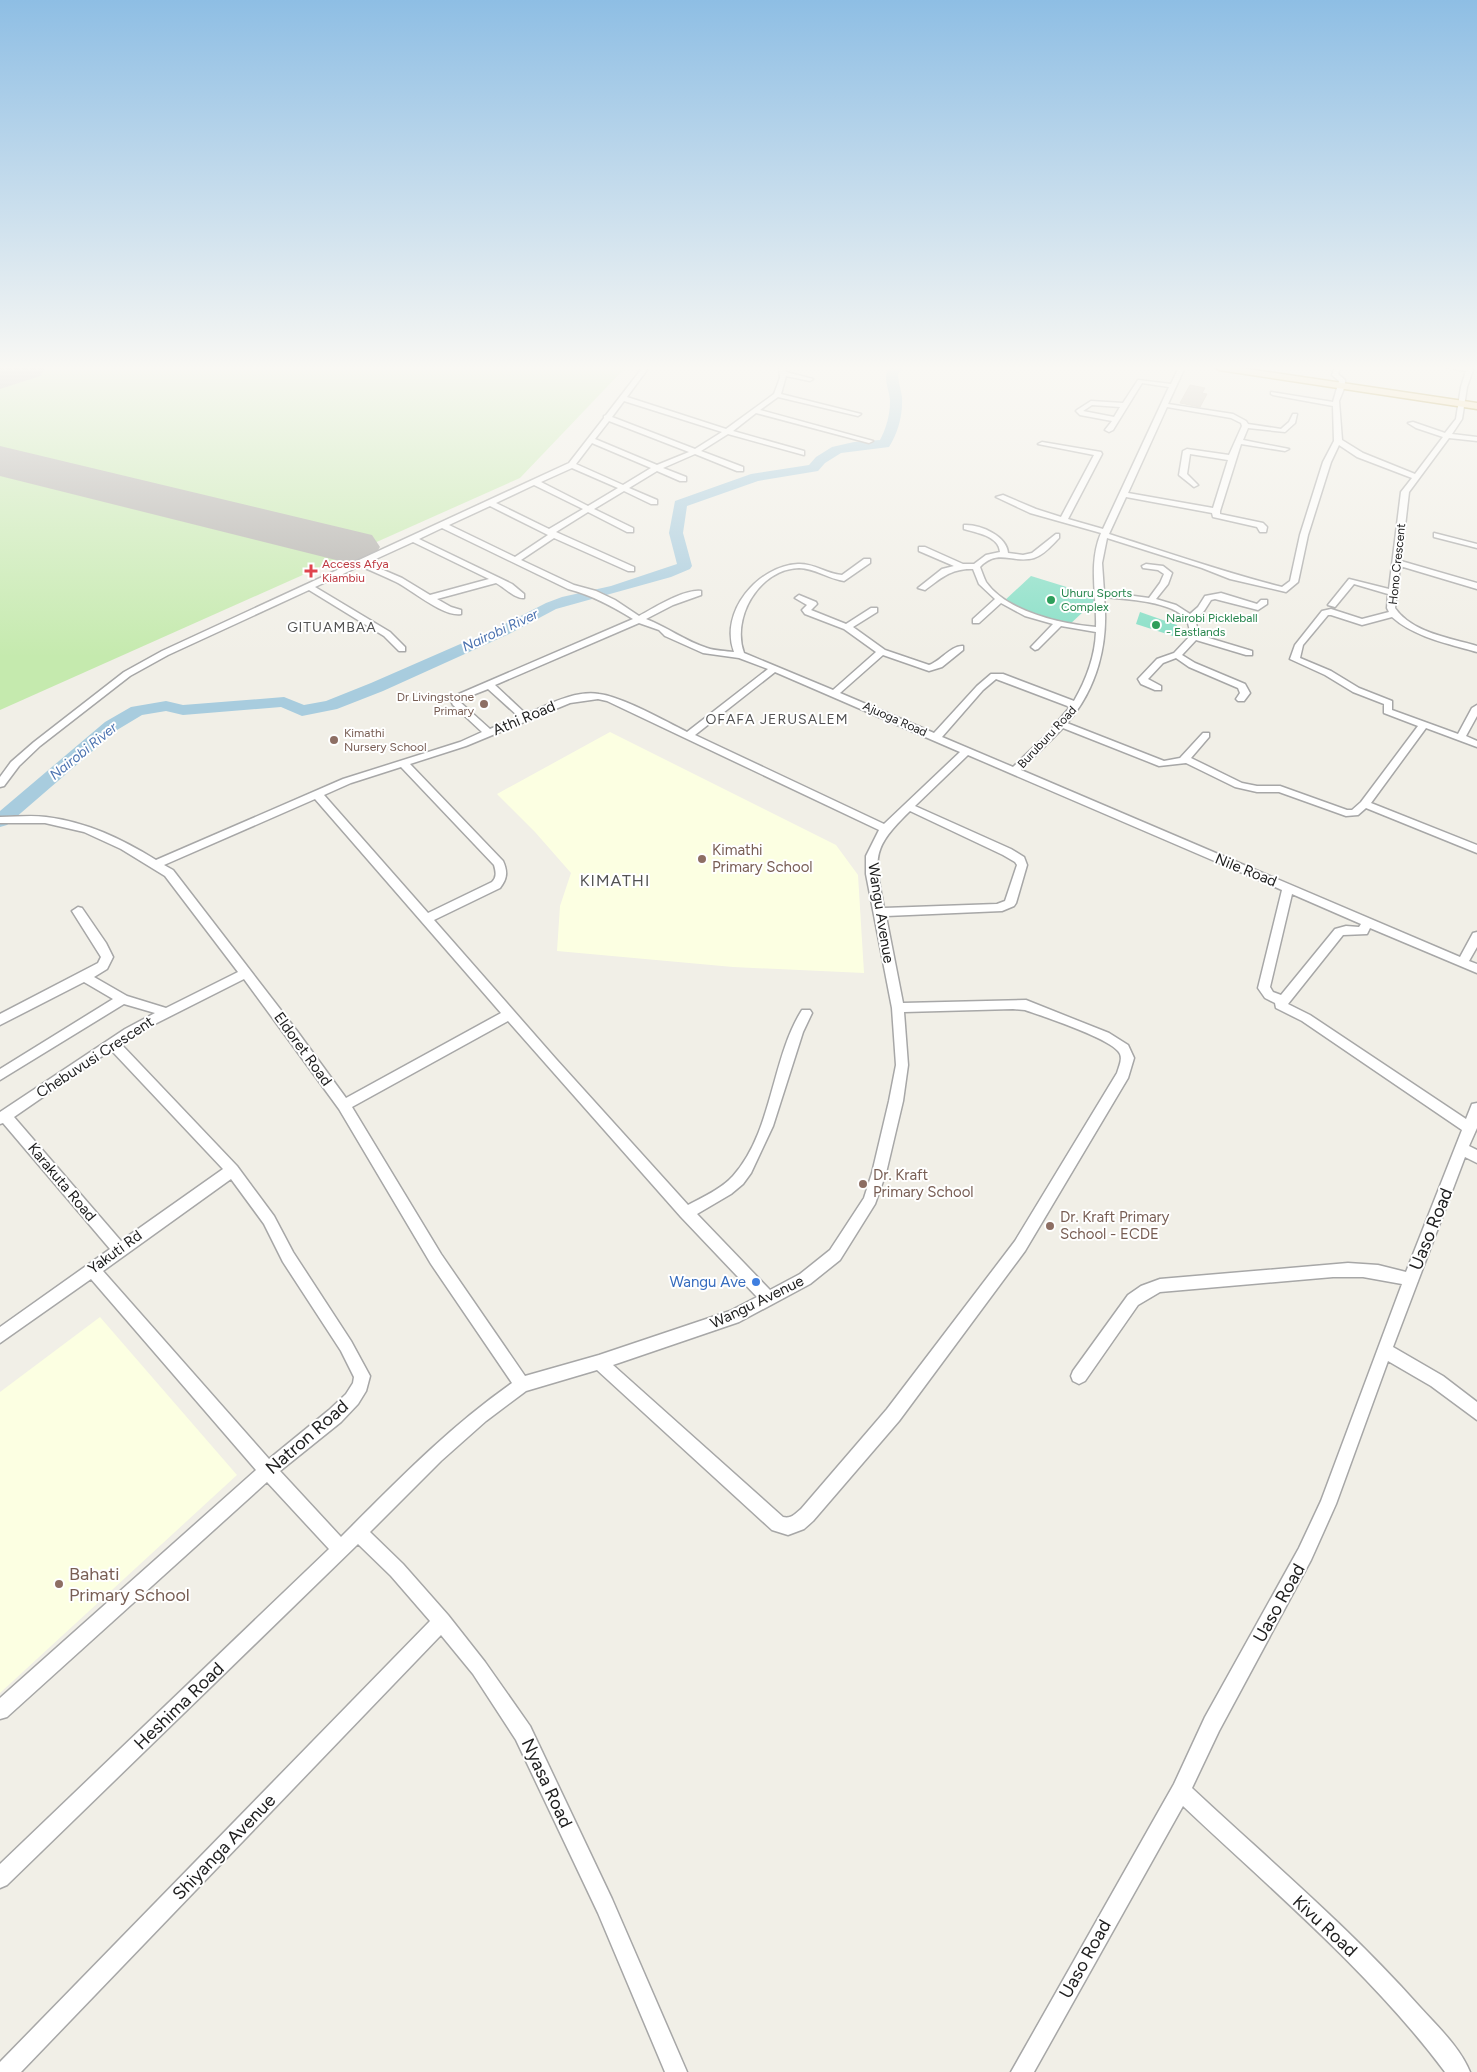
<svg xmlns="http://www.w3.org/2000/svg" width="1477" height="2072" font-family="Figtree,sans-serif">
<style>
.education{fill:#fcffe2}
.grass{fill:#c5eaae}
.pitch{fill:#86dfc6}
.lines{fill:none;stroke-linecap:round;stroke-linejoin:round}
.river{fill:#a8ccde;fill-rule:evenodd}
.runway{fill:#b0aeaa;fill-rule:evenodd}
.building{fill:#c6beb6;stroke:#c2b7a9}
.minor-casing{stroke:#a7a7a7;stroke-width:3}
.major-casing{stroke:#9c7a01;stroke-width:3}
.minor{fill:#fff;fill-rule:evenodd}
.major{fill:#fbdea1;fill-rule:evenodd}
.health-dot{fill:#e0444e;stroke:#fff;stroke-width:2}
.leisure-dot{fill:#2e9e5b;stroke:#fff;stroke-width:2}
.education-dot{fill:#8d6e63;stroke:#fff;stroke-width:2}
.shop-dot{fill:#3f7fe0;stroke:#fff;stroke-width:2}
.labels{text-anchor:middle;stroke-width:4;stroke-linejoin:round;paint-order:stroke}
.far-health-label{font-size:12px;fill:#be3a42;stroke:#fff;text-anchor:start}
.far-street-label{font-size:12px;fill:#202020;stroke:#fff}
.far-leisure-label{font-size:12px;fill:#27864d;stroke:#fff;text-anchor:start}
.far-education-label{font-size:12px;fill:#785e54;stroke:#fff;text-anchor:end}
.far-neighbourhood-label{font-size:14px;letter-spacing:1px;fill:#535353;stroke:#fff}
.far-water-label{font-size:14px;font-style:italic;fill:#4c73b0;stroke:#fff}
.street-label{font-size:15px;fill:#202020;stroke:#fff}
.education-label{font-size:15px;fill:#785e54;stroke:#fff;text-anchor:start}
.shop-label{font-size:15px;fill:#366cbe;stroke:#fff;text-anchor:end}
.neighbourhood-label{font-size:16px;letter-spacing:1px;fill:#535353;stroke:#fff}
.near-street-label{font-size:18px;fill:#202020;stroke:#fff}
.near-education-label{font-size:18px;fill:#785e54;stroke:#fff;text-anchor:start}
</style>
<rect width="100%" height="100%" fill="#f1efe7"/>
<!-- education -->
<g class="education">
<path d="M610 732 836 845 858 875 864 973 733 967 557 951 560 906 571 873 535 832 497 794Z"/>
<path d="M100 1317 237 1475 0 1693V1392Z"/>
</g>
<!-- grass -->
<path class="grass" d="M0 367H626L520 478 0 710Z"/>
<!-- pitch -->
<g class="pitch">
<path d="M1031 576 1099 597 1068 626 1003 602Z"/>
<path d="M1140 612 1177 625 1173 636 1136 624Z"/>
</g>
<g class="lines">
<!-- river -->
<path class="river" d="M890 367H904L898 374C898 382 901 389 902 397 903 415 898 433 889 447L841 453 825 463 818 471 758 481 687 506 683 533 692 566 690 569 671 577 556 609 509 634 383 691 337 709 302 716 281 707 183 715 166 711 142 715 117 730 7 825 0 827V811L105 722 131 707 166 701 183 705 284 697 304 705 326 701 371 683 497 628 546 603 562 597 611 586 677 564 669 533 675 501 751 474 809 465 816 457 832 447 854 442 880 440C886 429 890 415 890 402 890 390 881 376 890 367Z"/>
<!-- runway -->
<g class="runway">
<path d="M0 367H46L40 376 0 389Z"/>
<path d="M0 446 372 535 380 547 372 559 352 564 0 476Z"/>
</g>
</g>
<!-- building -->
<path class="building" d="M1190 385 1205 388 1202 393 1207 394 1200 407 1180 403Z"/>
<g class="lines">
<defs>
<g id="minor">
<path d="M643 367H649L627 397 726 429 774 394 780 378 779 367H785L786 372 813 379 810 381 786 376 781 394 861 414 858 416 778 397 760 410 873 441 869 443 756 413 733 431 804 451V455L728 434 701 451 743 467V471H737L695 454 663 468 686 477V481H680L657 471 629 488 657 500V504H651L624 491 594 509 633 528V532H627L588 512 556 532 634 567V571H628L554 538 521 560 574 585 596 591 615 600 639 616C654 608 684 589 701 591V595L673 605 646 619C667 627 685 641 707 648 715 651 726 651 734 652 719 612 758 566 798 564 814 563 827 574 842 575L864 559H870V563L844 581C829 579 814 568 799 568 759 569 731 618 744 653L833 690 876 652 844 629 805 614 802 610 807 605 795 598 799 595 816 602 817 604 811 610 846 624 871 608H877V612L853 627 885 650 929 665C941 661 951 645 963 646V650L942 667 929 671 883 655 840 693 934 733 977 686 991 674H1003L1074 701C1086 680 1095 657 1096 632L1061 626 1038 649 1035 650 1031 647 1053 624 1025 616 1001 603 979 623H973V619L995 599 979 584 973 569C952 568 941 578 925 590L918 588 942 569 954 566 919 551V547H925L963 564H974L986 555 1000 552C999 536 977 533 964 529V525C980 524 1007 536 1008 553L1023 555 1032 553 1056 534H1059V538C1052 545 1044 555 1034 558 1013 564 998 548 980 567 982 572 984 578 986 582 1007 612 1062 624 1096 627 1097 595 1088 564 1101 533L1030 513 996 497 1003 495 1036 509 1061 517 1094 455 1038 444 1042 442 1101 452 1102 454 1068 519 1103 529 1169 387 1142 383 1113 430 1109 432 1105 430 1112 421 1080 415 1076 411 1077 410 1091 401 1123 403 1138 380 1171 384 1179 367H1185L1168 404 1233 414 1246 421 1248 424 1281 429 1289 422 1293 414H1297L1295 423 1285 432 1248 428 1243 440 1289 449 1285 451 1241 444 1220 511V514L1263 523 1267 527 1266 532H1260L1257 527 1213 517 1212 513 1126 497 1109 534C1166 552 1223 572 1282 587L1290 581 1300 535 1323 462 1334 441 1333 406 1273 395 1271 394V392L1333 402 1339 381 1332 375 1335 367H1341L1338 374 1345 380V386L1339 401 1342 440 1363 453 1415 474 1443 437 1416 428 1408 423 1413 422 1445 433 1456 419 1461 387 1466 371 1445 367H1472L1473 370 1467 387 1462 419 1452 434 1477 437V441L1449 438 1409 492 1401 561 1477 583V589L1400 566 1395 608C1412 633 1451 638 1477 646V652C1449 644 1414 637 1392 617L1362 625 1331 615H1328L1303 645 1300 658 1331 671 1359 688 1392 701V710L1458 734 1472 708 1477 705V716L1466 736 1477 741V747L1426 728 1371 803 1477 845V853L1366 808 1358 815 1346 816 1279 792H1257L1235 787 1186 763 1159 766 1063 728 1021 770 1460 957 1473 933 1477 932V947L1469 961 1477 964V973L1370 928 1367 934 1343 935 1288 1004 1310 1015 1466 1119 1472 1104 1477 1103V1128L1469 1146 1477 1150V1163L1465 1157 1393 1347 1443 1376 1477 1402V1420L1431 1386 1388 1361 1336 1504 1311 1560 1219 1731 1192 1788C1269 1860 1350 1928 1419 2006 1437 2026 1460 2047 1470 2072H1445C1371 1973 1273 1891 1183 1806L1034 2072H1011L1174 1784 1205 1717 1299 1548 1321 1501 1402 1284 1363 1277H1333L1160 1292 1138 1305 1085 1381 1079 1384 1073 1381 1071 1376 1073 1371 1128 1295 1141 1286 1160 1279 1348 1263 1378 1265 1406 1272 1462 1130 1302 1021 1276 1008 1275 1003 1265 998 1258 988 1282 890 968 755 915 806 1011 849 1024 857 1027 865 1016 903 1014 906 1002 911 886 916 903 1003 1026 1000 1109 1033 1128 1045 1134 1058 1128 1078 1025 1251 899 1421 813 1521 804 1529 788 1535 772 1530 597 1370 526 1391 486 1421 441 1461 370 1532 403 1564 448 1615 485 1662 530 1726 612 1899 687 2072H665L598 1913 516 1740 473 1674 441 1635 21 2072H0V2062L430 1621 391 1576 358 1544 7 1885 0 1888V1864L329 1549 267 1482 7 1717 0 1719V1698L256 1470 91 1279 0 1343V1327L110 1249 3 1123 0 1124V1112L125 1029 155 1013 124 1004 0 1080V1069L113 999 84 982 0 1025V1014L98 963 101 957 72 911 78 907 82 908 106 943 113 957 107 969 94 977 127 996 166 1008 238 972 165 876 121 849 84 832 45 823H0V817C15 817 31 815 46 817 87 822 122 839 156 860L343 779 460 742 482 732 453 705 450 699 452 697 633 619C612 606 592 595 568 589L442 528 419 539 512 584 524 594V598C515 599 504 587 496 583L437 599 451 607 461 610V614C443 617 412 590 396 582 384 576 372 571 360 566L315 587 390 632 405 647V651H399L384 636 309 590 168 655 130 676 40 746 19 766 4 786 0 787V777L11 762 34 742 124 672 162 651 569 463 604 418V416L606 415ZM624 401 722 432 695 449 612 417ZM1092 405 1120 407 1114 417 1083 411ZM1167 407 1231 418 1241 423 1242 426 1229 455 1187 449 1183 451 1179 475 1194 487 1198 485 1187 474 1190 454 1228 460 1213 508 1128 493ZM609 421 689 452 657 465 595 439ZM592 443 651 468 623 485 576 464ZM1339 445 1357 457 1412 478 1401 492 1389 589 1349 579 1328 605 1335 607 1354 584 1388 594 1387 608 1389 612 1362 619 1331 609 1322 611 1295 645 1290 659 1325 675 1353 692 1384 704V713L1418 726 1361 802 1352 810H1347L1280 786H1257L1242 783 1191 758 1209 737V733H1203L1180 758 1164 761 1067 723C1097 689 1109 643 1104 597 1124 599 1176 601 1187 621 1189 625 1190 631 1190 636L1174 653 1157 659 1138 679 1141 684 1155 690H1161V686L1148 679 1163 663 1176 658 1189 667 1238 688 1240 693 1236 699 1238 701H1244L1250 693 1245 684 1195 663 1182 655 1196 640 1246 655H1252V651L1199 635 1195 619 1204 611 1211 600 1215 599 1258 610 1267 604V600H1261L1257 604 1221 593 1205 596 1198 607 1190 614 1176 605 1156 599 1168 584 1172 573 1163 566 1146 564 1142 566 1143 568 1158 570 1164 574 1160 583 1149 598 1104 592 1102 563 1107 538 1202 568 1230 579 1286 592 1298 582 1308 535 1331 462ZM572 468 618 488 588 506 541 482ZM534 485 583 509 549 529 496 503ZM490 506 548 535 515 557 449 525ZM413 542 489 579 430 595 402 578 367 563ZM639 623 659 630 665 636 703 653 739 658 768 669 687 732C665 721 623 697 599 694 575 690 548 705 526 714L495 685ZM775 672 960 752 884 824 695 735ZM996 679 1070 707 1048 733 1013 767 942 737 983 690ZM488 689 519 717 490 729 460 702V700ZM598 699 607 701 879 830 866 856V874L892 1008 896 1065 889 1101 872 1173 864 1198 830 1250 800 1274 770 1290 697 1214 731 1194 743 1184 751 1173 773 1126 803 1032 812 1013 810 1010H802C771 1059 773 1131 733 1176 721 1189 703 1197 688 1205L556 1059 434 920 500 888C507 879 508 872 503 861L410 764 466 746 570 703ZM401 767 494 865C496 872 497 877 492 882L428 913 324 795 351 783ZM315 799 501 1013 346 1098 297 1031 173 870 164 865ZM910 811 1003 855 1015 862 1017 865 1005 901 997 904 884 908C874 857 871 849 910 811ZM1292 894 1361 924 1359 927 1346 926 1335 929 1281 995 1273 992 1270 987ZM244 979 339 1109 431 1264 512 1383C448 1428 396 1482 341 1537L280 1471 341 1422 358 1404 366 1391 370 1376 351 1341 293 1252 274 1216 237 1166 121 1044 133 1035ZM1013 1009 1025 1010C1045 1017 1106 1037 1118 1051 1124 1057 1119 1066 1117 1073L1015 1241 887 1409 801 1509C795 1514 791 1519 783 1517L613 1365 739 1322 810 1284 840 1260 875 1204 886 1173 903 1101 908 1065 904 1012ZM508 1021 681 1217 757 1297 730 1311 599 1355 525 1376 441 1254 352 1107ZM111 1050 223 1169 121 1241 14 1117ZM231 1179 264 1224 283 1262 341 1351 354 1377 353 1383 346 1394 329 1410 269 1459 103 1271Z"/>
<path d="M1434 533 1477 544V548L1434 537Z"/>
</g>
<path id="major" d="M1215 367H1234L1477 403V409L1219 370Z"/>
</defs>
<!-- minor casing -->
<use href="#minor" class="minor-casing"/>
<!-- major casing -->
<use href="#major" class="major-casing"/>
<!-- minor -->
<use href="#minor" class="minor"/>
<!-- major -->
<use href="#major" class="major"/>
</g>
<!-- sky -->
<linearGradient id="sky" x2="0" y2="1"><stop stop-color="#8ebee4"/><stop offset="0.56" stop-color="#f9f8f4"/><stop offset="1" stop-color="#f9f8f4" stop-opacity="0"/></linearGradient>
<rect width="1477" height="657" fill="url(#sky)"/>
<!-- markers -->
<path class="health-dot" d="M308.5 563.5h5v5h5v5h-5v5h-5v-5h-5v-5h5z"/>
<g class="leisure-dot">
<circle cx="1051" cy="600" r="5"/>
<circle cx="1156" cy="625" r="5"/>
</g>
<g class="education-dot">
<circle cx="484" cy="704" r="5"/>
<circle cx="334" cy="740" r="5"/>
<circle cx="702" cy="859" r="5"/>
<circle cx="863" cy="1184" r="5"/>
<circle cx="1050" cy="1226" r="5"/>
<circle cx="59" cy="1584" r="5"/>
</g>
<circle class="shop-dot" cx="756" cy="1282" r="5"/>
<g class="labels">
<!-- far-health labels -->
<g class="far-health-label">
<text x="322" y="568">Access Afya<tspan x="322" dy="14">Kiambiu</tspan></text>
</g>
<!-- far-street labels -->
<g class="far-street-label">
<text transform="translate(1397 564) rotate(-84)" y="4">Hono Crescent</text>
<text transform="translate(895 719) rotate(24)" y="4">Ajuoga Road</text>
<text transform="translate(1047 737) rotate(-47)" y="4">Buruburu Road</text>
</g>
<!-- far-leisure labels -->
<g class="far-leisure-label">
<text x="1061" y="597">Uhuru Sports<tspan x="1061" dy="14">Complex</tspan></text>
<text x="1166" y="622">Nairobi Pickleball<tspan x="1166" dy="14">- Eastlands</tspan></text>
</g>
<!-- far-education labels -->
<g class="far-education-label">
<text x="474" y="701">Dr Livingstone<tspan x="474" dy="14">Primary</tspan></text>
<text x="344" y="737" text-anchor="start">Kimathi<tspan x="344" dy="14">Nursery School</tspan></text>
</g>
<!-- far-neighbourhood labels -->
<g class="far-neighbourhood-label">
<text x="332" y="632">GITUAMBAA</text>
<text x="777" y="724">OFAFA JERUSALEM</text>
</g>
<!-- far-water labels -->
<g class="far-water-label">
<text transform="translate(500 630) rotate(-25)" y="5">Nairobi River</text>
<text transform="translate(83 751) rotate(-39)" y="5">Nairobi River</text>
</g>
<!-- street labels -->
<g class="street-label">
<text transform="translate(524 718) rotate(-23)" y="5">Athi Road</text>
<text transform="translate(1246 870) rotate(22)" y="5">Nile Road</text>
<text transform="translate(881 913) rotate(81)" y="5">Wangu Avenue</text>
<text transform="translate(303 1049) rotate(54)" y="5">Eldoret Road</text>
<text transform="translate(95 1057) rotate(-33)" y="5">Chebuvusi Crescent</text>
<text transform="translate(62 1182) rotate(50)" y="5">Karakuta Road</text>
<text transform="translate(115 1252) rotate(-36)" y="5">Yakuti Rd</text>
<text transform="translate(757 1302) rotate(-26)" y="5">Wangu Avenue</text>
</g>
<!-- education labels -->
<g class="education-label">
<text x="712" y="855">Kimathi<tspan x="712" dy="17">Primary School</tspan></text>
<text x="873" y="1180">Dr. Kraft<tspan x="873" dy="17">Primary School</tspan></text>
<text x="1060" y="1222">Dr. Kraft Primary<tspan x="1060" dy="17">School - ECDE</tspan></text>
</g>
<!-- shop labels -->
<g class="shop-label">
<text x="746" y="1287">Wangu Ave</text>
</g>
<!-- neighbourhood labels -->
<g class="neighbourhood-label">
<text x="615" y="886">KIMATHI</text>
</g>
<!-- near-street labels -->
<g class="near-street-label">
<text transform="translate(1431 1229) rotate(-68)" y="6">Uaso Road</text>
<text transform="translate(307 1437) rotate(-41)" y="6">Natron Road</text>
<text transform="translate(1279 1603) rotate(-61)" y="6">Uaso Road</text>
<text transform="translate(179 1706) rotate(-44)" y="6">Heshima Road</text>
<text transform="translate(547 1783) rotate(65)" y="6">Nyasa Road</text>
<text transform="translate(224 1847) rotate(-46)" y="6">Shiyanga Avenue</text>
<text transform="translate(1325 1926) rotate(43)" y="6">Kivu Road</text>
<text transform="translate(1085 1959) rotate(-61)" y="6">Uaso Road</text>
</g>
<!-- near-education labels -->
<g class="near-education-label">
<text x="69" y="1580">Bahati<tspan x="69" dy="21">Primary School</tspan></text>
</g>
</g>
</svg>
